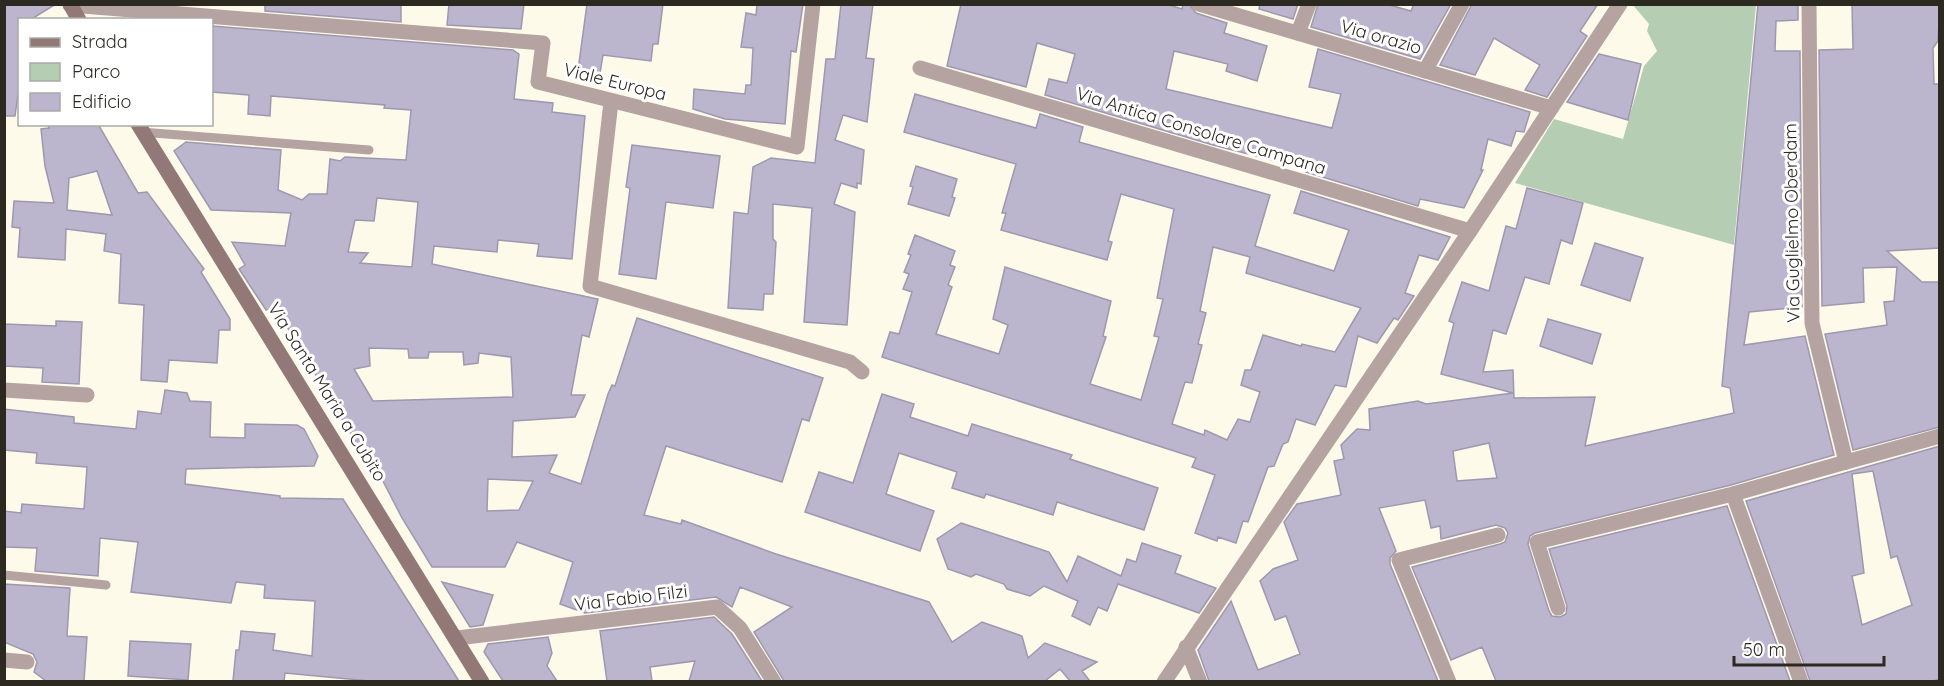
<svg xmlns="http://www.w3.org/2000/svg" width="1944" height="686" font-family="Quicksand,sans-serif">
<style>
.green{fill:#b5ceb3}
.building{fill:#bbb5cd;stroke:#9e98af;stroke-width:1.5;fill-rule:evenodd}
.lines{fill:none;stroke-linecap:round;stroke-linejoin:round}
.service{stroke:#b5a3a1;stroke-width:9}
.minor{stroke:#b5a3a1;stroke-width:15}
.secondary{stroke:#927977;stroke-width:15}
.labels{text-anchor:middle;stroke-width:6;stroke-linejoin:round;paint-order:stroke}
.street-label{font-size:18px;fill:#2c2920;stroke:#fff}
</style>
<rect width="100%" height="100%" fill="#fefaea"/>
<!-- green -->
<path class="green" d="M1632 4 1756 5 1734 245 1515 183 1554 119 1623 139 1644 66 1657 51 1647 31 1649 24Z"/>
<!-- building -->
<g class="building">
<path d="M4 4H56L30 20H20V79L15 116H4Z"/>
<path d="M265 4H401V22L265 11Z"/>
<path d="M449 4H524L521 29 447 25Z"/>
<path d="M587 4H663L658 44H653L651 61 603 55 600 73 578 70Z"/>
<path d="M757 4H803L796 52 791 51 785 124 725 119 693 109 694 89 745 94 746 85H751L753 48 741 47 746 13 756 15Z"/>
<path d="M841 4H873L866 58 874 59 867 122 843 115 835 140 864 150 861 184 857 183V188L841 183 834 204 855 212 847 325 804 322 812 208 773 204V239L776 242 773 294H764L763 310 728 308 734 212 748 214 753 167 771 158 815 163 826 59H835Z"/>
<path d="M961 4H1166L1182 9 1183 4H1189L1196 13 1227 23 1224 33 1267 46 1257 81 1226 71 1228 64 1174 51 1166 89 1332 128 1341 94 1309 87 1318 49 1530 112 1524 132 1516 131 1511 146 1488 139 1481 170H1483L1464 208 1420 199 1418 206 1306 172 1307 169 1213 145 1045 95 1049 79 1067 83 1075 54 1037 43 1026 87 947 66Z"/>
<path d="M1260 4H1298L1293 19 1259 9Z"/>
<path d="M1318 4H1386L1411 11 1414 4H1451L1420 59 1311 27Z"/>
<path d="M1472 4H1598L1580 31 1587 36 1547 97 1525 90 1540 65 1494 38 1475 75 1440 65Z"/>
<path d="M1758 4H1798V20L1776 21 1775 51H1800L1802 307 1749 312 1744 345 1805 336 1834 455 1731 485 1535 533 1530 536 1528 544 1549 611 1552 616 1560 617 1566 614 1567 606 1549 549 1727 506 1790 681H1496L1482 647 1451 660 1412 567 1500 544 1505 542 1508 533 1505 528 1496 525 1441 539 1440 526 1431 528 1425 500 1379 508 1396 551 1390 558V564L1438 681H1209L1198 650 1231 601 1258 670 1300 654 1286 616 1275 620 1260 581 1273 569 1298 560 1284 522 1297 504 1341 495 1334 461 1344 459 1341 445 1357 429 1370 430 1369 409 1418 401 1426 404 1513 393 1441 374 1454 323 1449 321 1462 282 1489 291 1506 226 1516 229 1527 188 1583 203 1572 244 1561 240 1549 284 1525 277 1506 334 1493 330 1483 372 1513 370 1514 398 1595 397 1585 446 1734 413 1730 388 1722 386ZM1489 443 1497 478 1457 481 1453 451Z"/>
<path d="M1852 4H1940L1938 41 1933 48 1934 84H1940V248L1887 251 1922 282H1940V427L1853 450 1825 334 1887 325 1884 302 1894 301 1897 267 1863 268 1864 302 1822 306 1819 50 1853 49Z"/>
<path d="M212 26 513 50 519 54 514 99 553 103 552 112 585 116 572 259 537 256 539 244 498 240 497 252 434 246 432 264 598 299 589 337 582 335 571 395H585L575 417 513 421 512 457 557 455 549 473 581 484 608 394 612 385 615 386 637 318 823 378 809 421 802 419 782 482 666 446 644 515 681 524 682 520 776 554 929 602 952 642 982 622 1022 636 1028 658 1045 643 1097 662 1082 671 1090 681H1070L1060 669 1045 681H784L754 632 792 607 740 587 732 607 716 597 585 613 560 604 573 562 517 542 505 567H432L402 518 370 456H364L276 308 266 310 239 269 245 265 232 242 285 246 291 213 211 210 174 151 186 142 281 150 278 190 302 200 309 194H327L330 159 340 161 345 157 406 160 411 110 384 108 385 105 271 96 270 116 248 114 249 95 212 92ZM377 198 418 202 412 267 360 263 368 253 348 252 355 220 374 221ZM369 348 408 349 409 358H428L429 352H463L464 365 478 363 479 353 511 357 513 397 373 401 354 369 370 366ZM488 479 533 481 519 510 487 511Z"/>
<path d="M1599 54 1641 64 1628 120 1567 102Z"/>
<path d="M915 94 1036 128 1040 114 1083 127 1079 142 1270 195 1255 246 1334 271 1349 230 1294 213 1301 191 1450 237 1438 260 1419 255 1405 293 1414 296 1398 320 1394 318 1377 343 1358 336 1346 387 1335 385 1315 425 1296 419 1288 442 1283 444 1274 466 1268 467 1248 522 1243 521 1236 543 1218 537 1217 541 1195 533 1215 475 1192 467 1196 458 882 357 890 332 899 334 912 292 903 289 909 274 904 272 911 255 908 254 915 235 955 251 950 265 955 267 948 285 952 287 936 334 999 354 1008 325 993 319 1005 267 1111 301 1103 336 1106 337 1090 384 1141 400 1159 337 1154 336 1163 299 1157 298 1174 209 1121 194 1108 241 1112 242 1107 260 1001 230 1006 213H1002L1016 164 904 132ZM1213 247 1250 257 1246 273 1361 308 1335 352 1302 344 1301 346 1263 335 1251 370H1245L1241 385 1260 392 1250 422 1238 419 1227 440 1205 430 1204 435 1172 424 1185 382 1192 383 1202 345 1198 344 1206 313 1200 311Z"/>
<path d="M48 124H98L138 193 147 192 204 269 201 272 230 319V330H219L217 363 169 360 167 382 141 380 144 305 119 303 121 254 104 251 106 234 66 229 65 260 18 257 20 228 12 227 14 201 54 203 45 166 41 129 49 128ZM97 171 112 215 67 210 69 178Z"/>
<path d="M632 145 720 156 713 208 666 202 656 279 619 274 630 188 626 187Z"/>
<path d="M916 166 957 179 952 197 955 198 949 216 908 204 913 187 910 186Z"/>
<path d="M1595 243 1643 258 1630 301 1581 285Z"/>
<path d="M1548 319 1601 334 1592 364 1540 346Z"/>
<path d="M56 321 82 322 79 384 42 382 43 368 4 366V324L56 326Z"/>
<path d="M165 390 187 393 190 401 211 402 210 437 245 438V424L297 425 304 429 318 456 314 466 186 469 185 484 280 496V498L343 499 459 681H370L285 673 284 681H233L236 650H239L241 631 275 634 273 650 312 656 315 601 264 598 265 585 236 582 231 603 131 592 138 542 100 538 98 576 35 571 37 548 4 547V511L21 513 22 504 84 509 87 467 36 463 37 453 4 450V409L74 417V423L136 429 138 411 161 414Z"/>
<path d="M882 394 914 404 910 417 968 436 972 424 1072 455 1070 459 1158 488 1144 530 1057 502 1053 515 986 494 984 498 952 488 957 472 899 453 886 494 934 511 920 551 805 512 819 472 853 483Z"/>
<path d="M1940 446V679L1933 681H1810L1746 501ZM1873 471 1891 558 1897 556 1912 605 1862 625 1852 576 1864 573 1852 474Z"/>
<path d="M961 523 1049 552 1067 582 1078 556 1121 576 1127 559 1136 562 1142 543 1181 556 1175 573 1216 588 1199 613 1118 584 1107 611 1098 607 1090 625 1072 616 1078 601 1044 586 1030 596 1007 589 1004 584 976 574 971 577 948 569 937 539Z"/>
<path d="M442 582 493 595 483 625 470 627Z"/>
<path d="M4 584 70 588 67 636 87 637 84 681H46L34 672 37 662 33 654 4 642Z"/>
<path d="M714 617 732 634 762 681H689L695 661 650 667 652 681H607L600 631Z"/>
<path d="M548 637 552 653 547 666 557 681H503L484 652 488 644Z"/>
<path d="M130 641 191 644 188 680 128 676Z"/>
</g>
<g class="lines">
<!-- service -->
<g class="service">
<path d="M141 132 369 150"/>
<path d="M4 575 106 585"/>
</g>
<!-- minor -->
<g class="minor">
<path d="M1199 4 1551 108"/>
<path d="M70 5 543 43 538 82 797 147 813 4"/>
<path d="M1298 33 1309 4"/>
<path d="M920 68 1470 231"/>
<path d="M1425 71 1462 4"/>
<path d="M611 102 590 286 850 362 862 372"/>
<path d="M4 390 87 395"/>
<path d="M1846 462 1940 436"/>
<path d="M1733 494 1801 682"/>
<path d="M1558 608 1537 542 1733 494 1846 462 1812 323 1809 4"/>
<path d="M457 638 717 607 740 628 774 682"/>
<path d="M1186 647 1200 682"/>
<path d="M4 660 27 662"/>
<path d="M1164 682 1470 231 1620 4"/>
<path d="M1449 682 1399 560 1498 535"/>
</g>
<!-- secondary -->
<g class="secondary">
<path d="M70 4 79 20"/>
<path d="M138 124 482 682"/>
</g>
</g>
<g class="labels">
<!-- street labels -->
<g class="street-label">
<text transform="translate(1381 37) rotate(16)" y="6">Via orazio</text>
<text transform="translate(615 82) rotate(14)" y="6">Viale Europa</text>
<text transform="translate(1201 131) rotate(17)" y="6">Via Antica Consolare Campana</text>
<text transform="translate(1792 223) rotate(-91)" y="6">Via Guglielmo Oberdam</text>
<text transform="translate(327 392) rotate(58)" y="6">Via Santa Maria a Cubito</text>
<text transform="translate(631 598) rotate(-7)" y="6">Via Fabio Filzi</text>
</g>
</g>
<!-- border -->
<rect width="1944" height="686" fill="none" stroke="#2c2920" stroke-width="12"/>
<!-- legend -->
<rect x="18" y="18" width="195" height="108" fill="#ffffff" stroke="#aba9a6" stroke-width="1.5"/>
<rect x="30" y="38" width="30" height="9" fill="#927977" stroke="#aba9a6" stroke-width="1.5"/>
<text x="72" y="48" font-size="18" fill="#2c2920">Strada</text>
<rect x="30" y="63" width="30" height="18" fill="#b5ceb3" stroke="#aba9a6" stroke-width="1.5"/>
<text x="72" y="78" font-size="18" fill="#2c2920">Parco</text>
<rect x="30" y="93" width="30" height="18" fill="#bbb5cd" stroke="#aba9a6" stroke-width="1.5"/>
<text x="72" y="108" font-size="18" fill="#2c2920">Edificio</text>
<!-- scale -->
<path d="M1734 656v9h150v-9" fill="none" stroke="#2c2920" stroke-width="3"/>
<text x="1743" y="656" font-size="18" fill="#2c2920" stroke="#ffffff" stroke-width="4.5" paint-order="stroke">50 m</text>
</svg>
